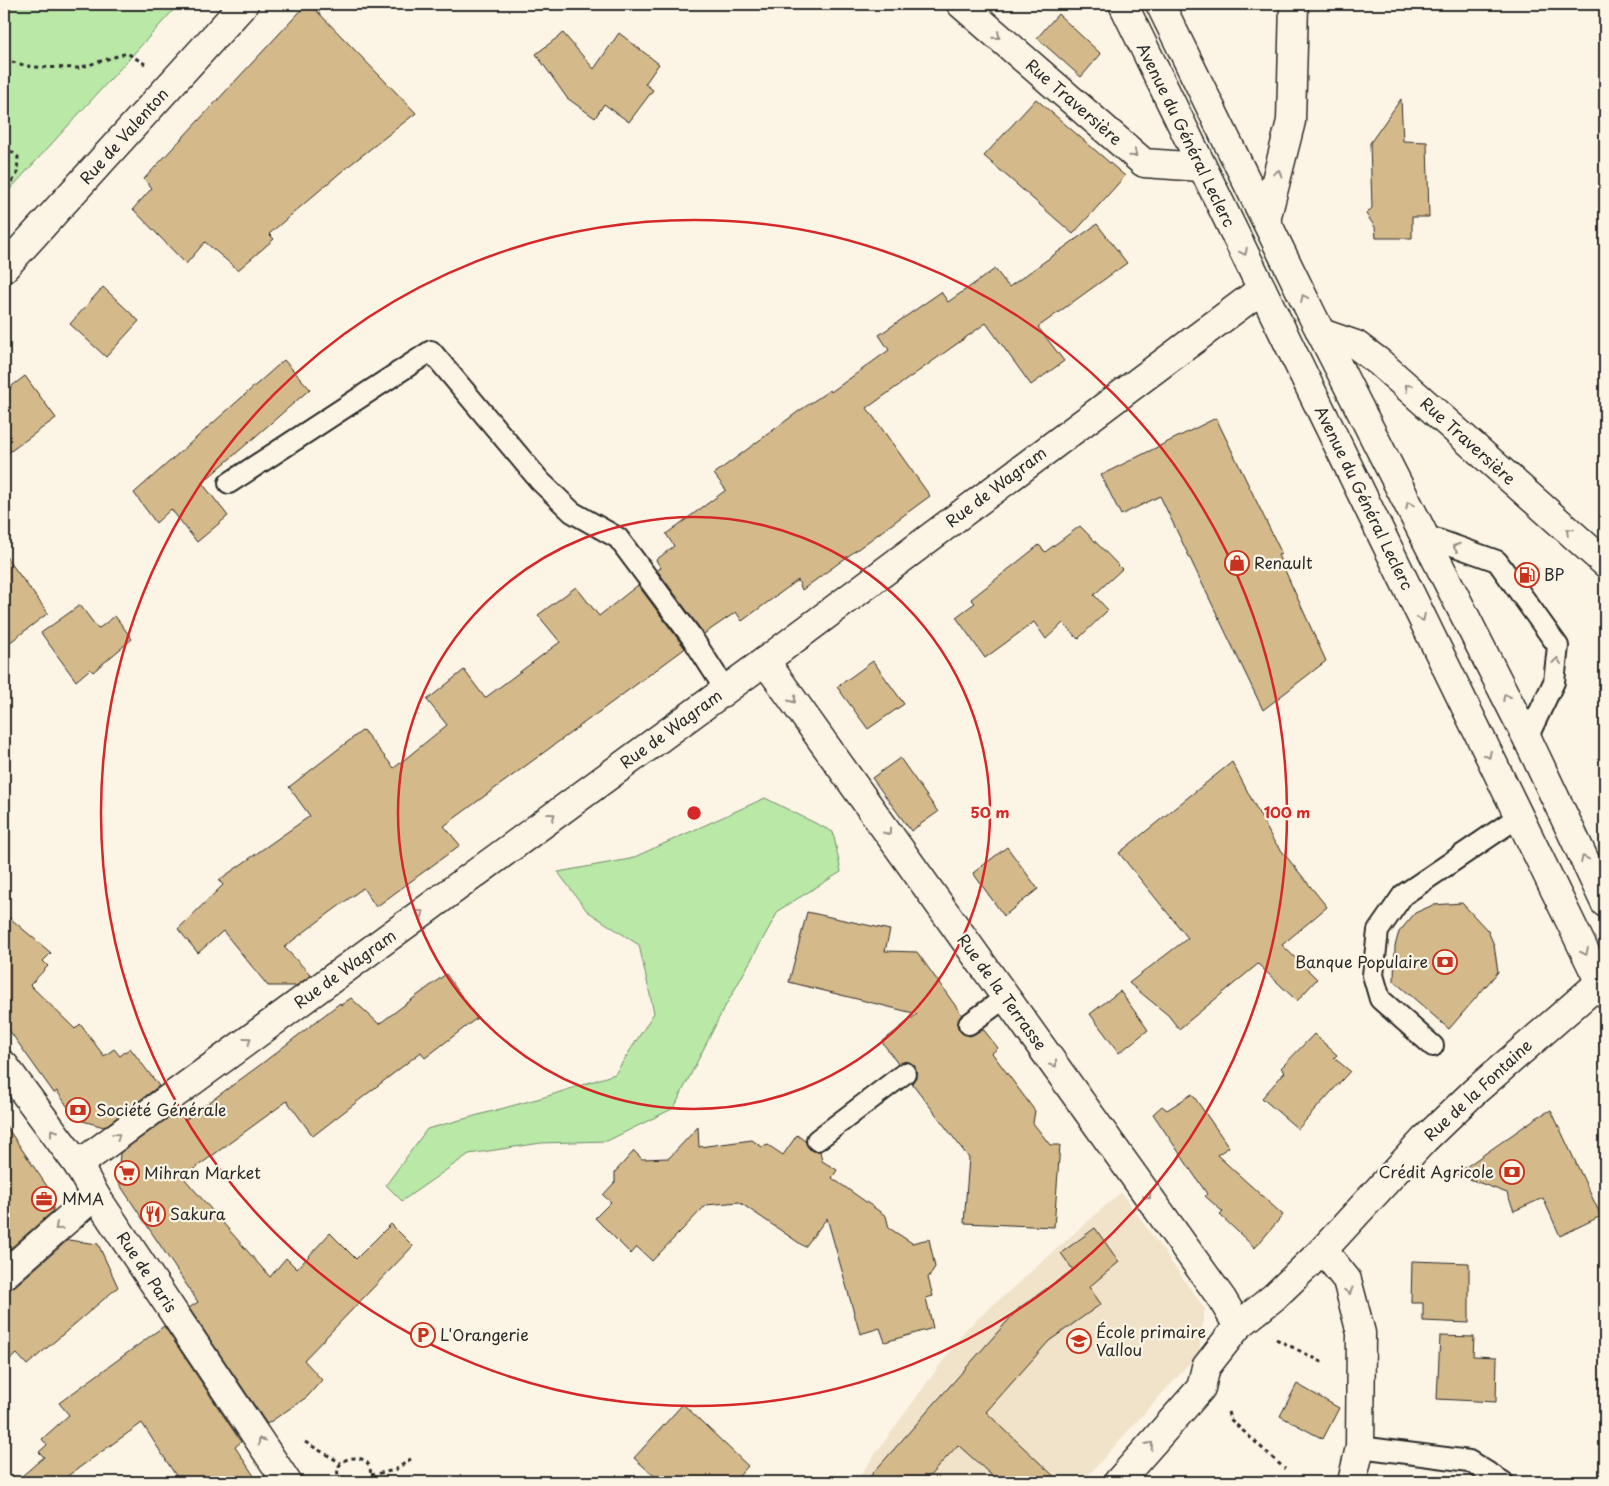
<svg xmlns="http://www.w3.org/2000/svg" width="1609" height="1486" font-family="'Playpen Sans',sans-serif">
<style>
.built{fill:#f0e3ca}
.green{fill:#b9e8a7;stroke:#728a69}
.building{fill:#d4b98a;stroke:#2b2b2b}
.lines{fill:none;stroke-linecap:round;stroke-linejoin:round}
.lane-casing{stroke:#2b2b2b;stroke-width:24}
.street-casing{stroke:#2b2b2b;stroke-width:31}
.secondary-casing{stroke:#2b2b2b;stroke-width:31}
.path{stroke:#2b2b2b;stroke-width:3;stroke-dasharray:4 4;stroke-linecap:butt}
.lane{stroke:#fcf5e5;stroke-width:20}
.street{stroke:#fcf5e5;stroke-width:28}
.secondary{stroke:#fcf5e5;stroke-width:28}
.oneway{stroke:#949088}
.ring{fill:none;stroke:#d62828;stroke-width:2.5}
.labels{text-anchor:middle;stroke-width:4.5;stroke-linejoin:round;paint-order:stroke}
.street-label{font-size:16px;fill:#2b2b2b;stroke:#fcf5e5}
.poi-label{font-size:16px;fill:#2b2b2b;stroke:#fcf5e5;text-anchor:start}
.centre{fill:#d62828;stroke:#fcf5e5;stroke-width:2.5}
.ring-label{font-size:15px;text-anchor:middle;font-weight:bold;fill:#d62828;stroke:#fcf5e5;stroke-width:4.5;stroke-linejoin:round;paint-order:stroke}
</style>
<rect width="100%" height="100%" fill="#fcf5e5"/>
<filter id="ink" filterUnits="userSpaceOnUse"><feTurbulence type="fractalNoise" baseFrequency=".02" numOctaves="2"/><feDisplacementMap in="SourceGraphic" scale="10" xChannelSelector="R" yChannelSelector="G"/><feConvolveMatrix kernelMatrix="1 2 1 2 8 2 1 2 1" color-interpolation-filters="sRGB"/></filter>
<g filter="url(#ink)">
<!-- built -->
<path class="built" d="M1121 1192 1205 1309 1199 1353 1082 1482H855L966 1329Z"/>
<!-- green -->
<g class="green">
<path d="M4 4H179L4 196Z"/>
<path d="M765 798 833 832 841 872 779 910 721 1014 674 1108 607 1141 541 1143 469 1154 402 1201 386 1185 427 1129 548 1096 615 1074 654 1013 639 945 587 911 558 872 630 859Z"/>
</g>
<!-- building -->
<g class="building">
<path d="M307 4H310L416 113 341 172 269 234 274 239 238 270 205 242 186 264 133 209 152 188 144 179Z"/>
<path d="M1058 14 1101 54 1081 77 1037 38Z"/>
<path d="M563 33 594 69 619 33 659 64 645 84 653 90 629 122 604 104 595 118 567 98 536 54Z"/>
<path d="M1036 99 1125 176 1073 234 984 156Z"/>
<path d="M1401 99 1403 141 1427 142 1429 217H1412V238H1376L1375 227 1366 214 1372 208 1370 143Z"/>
<path d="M1097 224 1127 263 1038 327 1064 361 1031 385 986 323 867 408 930 496 802 590 798 580 742 621 736 612 704 634 657 570 661 568 656 560 674 546 666 534 726 490 714 474 799 411 830 390 831 392 889 350 879 335 941 292 948 302 995 269 1009 287Z"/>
<path d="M103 287 139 321 106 357 70 324Z"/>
<path d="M284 360 310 389 202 483 228 516 197 542 171 509 156 523 134 493Z"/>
<path d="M25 376 56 418 4 456V392Z"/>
<path d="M1216 418 1282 554 1278 555 1326 661 1263 710 1160 496 1121 515 1101 475Z"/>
<path d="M1080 526 1122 569 1094 595 1108 610 1078 639 1063 623 1046 639 1034 622 985 658 956 617 975 603 971 599 1039 545 1045 552Z"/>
<path d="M4 554 48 613 4 647Z"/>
<path d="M638 585 681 643 685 648 683 650 444 826 460 845 376 907 363 888 284 947 311 975 296 986H268L223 931 198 953 178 929 223 885 219 880 310 816 289 787 363 730 394 768 447 725 427 700 464 670 485 698 560 642 538 615 576 587 599 616Z"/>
<path d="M80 605 98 629 115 616 132 639 93 672 90 669 76 681 41 633Z"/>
<path d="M873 661 904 704 868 729 837 687Z"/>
<path d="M900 758 938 812 911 831 872 778Z"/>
<path d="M1232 762 1273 840 1327 907 1282 945 1317 979 1297 1001 1258 964 1179 1029 1168 1015 1129 983 1188 938 1119 853Z"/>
<path d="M1007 847 1038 889 1004 916 973 873Z"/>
<path d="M1462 903 1488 931 1494 945 1498 972 1449 1029 1394 981 1395 946 1399 932 1415 913 1433 905Z"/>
<path d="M807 912 890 930 885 951 917 952 962 1015 957 1025 960 1031 970 1036 983 1029 998 1048 992 1053 1035 1111 1033 1123 1050 1145H1060L1054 1227 964 1223 969 1158 912 1083 916 1077 915 1066 909 1062 898 1064 882 1042 917 1014 789 982Z"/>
<path d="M4 913 51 953 43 961 48 966 30 985 75 1029 80 1024 104 1056 114 1049 120 1056 130 1048 159 1086 104 1127 76 1119 57 1091 54 1093 4 1023Z"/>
<path d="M446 974 477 1018 425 1058 421 1052 313 1136 287 1101 183 1177 270 1277 286 1258 297 1269 330 1233 356 1259 391 1224 413 1246 304 1360 322 1380 307 1397 267 1424 189 1308 198 1302 118 1182 120 1153 178 1111 185 1120 260 1065 340 1003 341 1005 351 998 379 1024Z"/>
<path d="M1120 991 1148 1030 1119 1053 1090 1014Z"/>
<path d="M1314 1034 1337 1055 1334 1058 1350 1071 1298 1129 1262 1098 1285 1072 1281 1068Z"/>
<path d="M1192 1094 1229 1147 1217 1155 1283 1215 1255 1248 1220 1215 1223 1212 1205 1196 1207 1194 1153 1114 1162 1106 1167 1110Z"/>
<path d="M1551 1110 1601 1216 1560 1236 1543 1198 1514 1211 1507 1193 1456 1174 1536 1118Z"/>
<path d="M4 1123 53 1195V1211L4 1254Z"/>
<path d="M698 1127 699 1147 752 1140 762 1147 768 1145 783 1155 797 1135 805 1141 812 1151H820L822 1161 837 1170 832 1178 886 1216 889 1228 912 1243 929 1239 935 1267 928 1278 933 1296 926 1298 933 1328 885 1342 880 1328 860 1334 827 1218 805 1247 739 1202 706 1205 652 1261 637 1247 631 1254 595 1218 611 1202 603 1195 615 1182V1172L634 1151 642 1159 669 1158Z"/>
<path d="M1095 1228 1119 1262 1089 1287 1101 1304 1049 1341 986 1412 1060 1482H999L958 1445 924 1482H865L1019 1308 1073 1270 1061 1253Z"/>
<path d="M68 1240 98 1244 118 1287 27 1365 17 1354 4 1363V1290L14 1287Z"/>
<path d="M1412 1261 1469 1263V1323L1423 1321V1303H1411Z"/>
<path d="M164 1326 241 1442 235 1447 258 1482H180L142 1423 59 1482H15L44 1457 39 1452 47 1445 42 1439 69 1415 59 1403Z"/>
<path d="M1440 1336 1474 1337 1473 1356 1497 1357 1496 1402 1437 1399Z"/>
<path d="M1297 1384 1339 1408 1323 1439 1280 1416Z"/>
<path d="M683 1404 748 1466 734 1482H661L634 1458Z"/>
</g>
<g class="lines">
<defs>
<g id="lane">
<path d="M229 483 431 351 540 481 572 512 618 538 691 636 725 689"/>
<path d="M1424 535 1497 561 1558 646 1554 682 1527 738"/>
<path d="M969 1024 1006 997"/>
<path d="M1433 1046 1380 999 1373 975 1378 931 1403 895 1518 817"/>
<path d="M817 1140 905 1073"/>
<path d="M1360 1447 1469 1461 1503 1482"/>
</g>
<g id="street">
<path d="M961 4 1144 163 1201 167"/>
<path d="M1266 220 1291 121 1294 4"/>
<path d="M1321 333 1356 345 1379 362 1605 563"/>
<path d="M765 661 1222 1299 1238 1326"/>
<path d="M4 1065 78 1165 95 1195 287 1482"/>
<path d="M78 1165 765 661 1262 289"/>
<path d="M1323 1250 1347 1280 1361 1333 1360 1447 1352 1482"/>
<path d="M4 1275 95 1195"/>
<path d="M1118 1482 1201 1388 1206 1367 1238 1326 1274 1297 1323 1250 1424 1140 1474 1092 1605 978"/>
</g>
<g id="secondary">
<path d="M1123 4 1605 993"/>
<path d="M1160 4 1314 319 1527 738 1605 903"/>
<path d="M4 268 244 4"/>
</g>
</defs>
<!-- lane casing -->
<use href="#lane" class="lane-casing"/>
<!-- street casing -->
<use href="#street" class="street-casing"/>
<!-- secondary casing -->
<use href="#secondary" class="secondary-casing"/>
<!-- path -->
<g class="path">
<path d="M4 60 32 67 79 68 127 53 145 64"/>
<path d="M4 149 7 148 18 157 17 174 4 195"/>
<path d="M1276 1339 1326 1364"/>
<path d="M1228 1412 1230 1419 1285 1469"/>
<path d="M305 1442 341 1463"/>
<path d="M371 1475 395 1470 412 1458"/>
<path d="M341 1482C323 1453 383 1447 368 1482"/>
</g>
<!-- lane -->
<use href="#lane" class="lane"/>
<!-- street -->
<use href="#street" class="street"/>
<!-- secondary -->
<use href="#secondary" class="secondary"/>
</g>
<!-- one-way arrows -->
<defs><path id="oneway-chevron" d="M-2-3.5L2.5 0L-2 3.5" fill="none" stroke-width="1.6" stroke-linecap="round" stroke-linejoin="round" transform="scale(1.25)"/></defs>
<g class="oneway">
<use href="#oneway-chevron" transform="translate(997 36) rotate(41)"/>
<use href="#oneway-chevron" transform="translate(1134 154) rotate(40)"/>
<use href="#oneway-chevron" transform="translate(1278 173) rotate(-76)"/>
<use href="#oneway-chevron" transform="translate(1244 252) rotate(64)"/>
<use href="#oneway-chevron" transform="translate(1304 298) rotate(-116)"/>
<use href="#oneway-chevron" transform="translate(1408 387) rotate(-138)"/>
<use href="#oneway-chevron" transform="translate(1409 505) rotate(-117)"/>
<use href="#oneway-chevron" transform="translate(1569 531) rotate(-138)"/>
<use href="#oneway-chevron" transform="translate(1456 547) rotate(-160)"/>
<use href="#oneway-chevron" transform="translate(1422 618) rotate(64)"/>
<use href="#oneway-chevron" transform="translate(1557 661) rotate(-83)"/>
<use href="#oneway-chevron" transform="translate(1506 697) rotate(-117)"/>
<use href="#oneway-chevron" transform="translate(793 700) rotate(54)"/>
<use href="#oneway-chevron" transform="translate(1488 755) rotate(64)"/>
<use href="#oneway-chevron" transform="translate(552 816) rotate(-36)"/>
<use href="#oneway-chevron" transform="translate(888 832) rotate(54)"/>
<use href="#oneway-chevron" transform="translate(1584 859) rotate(-115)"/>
<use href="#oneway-chevron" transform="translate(421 913) rotate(-36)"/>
<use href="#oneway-chevron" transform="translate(1585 952) rotate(64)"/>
<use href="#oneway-chevron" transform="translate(248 1040) rotate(-36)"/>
<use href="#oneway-chevron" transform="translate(1054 1064) rotate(54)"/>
<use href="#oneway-chevron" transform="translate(53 1132) rotate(-126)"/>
<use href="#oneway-chevron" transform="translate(117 1136) rotate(-36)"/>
<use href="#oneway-chevron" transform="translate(1148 1196) rotate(54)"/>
<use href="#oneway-chevron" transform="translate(58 1227) rotate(139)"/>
<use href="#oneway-chevron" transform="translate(1349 1291) rotate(75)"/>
<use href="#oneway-chevron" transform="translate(261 1441) rotate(-124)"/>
<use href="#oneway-chevron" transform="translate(1150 1445) rotate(-49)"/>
</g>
</g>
<!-- distance rings -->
<g class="ring">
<circle cx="694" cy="813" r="296"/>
<circle cx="694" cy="813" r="593"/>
</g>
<!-- icons -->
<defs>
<symbol id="shop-ring" viewBox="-11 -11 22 22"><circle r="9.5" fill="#fcf5e5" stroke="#c8321e" stroke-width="1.5"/><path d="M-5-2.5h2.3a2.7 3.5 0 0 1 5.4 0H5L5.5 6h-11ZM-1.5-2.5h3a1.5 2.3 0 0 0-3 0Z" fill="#c8321e"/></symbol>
<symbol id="fuel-ring" viewBox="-11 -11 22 22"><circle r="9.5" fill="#fcf5e5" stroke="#c8321e" stroke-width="1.5"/><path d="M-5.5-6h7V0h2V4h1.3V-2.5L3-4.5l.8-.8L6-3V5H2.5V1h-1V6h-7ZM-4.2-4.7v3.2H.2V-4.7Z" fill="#c8321e"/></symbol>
<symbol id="bank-ring" viewBox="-11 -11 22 22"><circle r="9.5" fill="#fcf5e5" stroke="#c8321e" stroke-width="1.5"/><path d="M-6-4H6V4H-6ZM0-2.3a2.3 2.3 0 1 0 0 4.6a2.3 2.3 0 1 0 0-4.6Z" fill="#c8321e"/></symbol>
<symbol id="supermarket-ring" viewBox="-11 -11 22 22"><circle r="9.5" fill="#fcf5e5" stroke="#c8321e" stroke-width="1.5"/><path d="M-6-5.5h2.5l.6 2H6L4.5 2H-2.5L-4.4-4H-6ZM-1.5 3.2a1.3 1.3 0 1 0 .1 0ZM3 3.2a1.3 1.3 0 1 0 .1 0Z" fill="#c8321e"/></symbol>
<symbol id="office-ring" viewBox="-11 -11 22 22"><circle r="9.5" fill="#fcf5e5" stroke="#c8321e" stroke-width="1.5"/><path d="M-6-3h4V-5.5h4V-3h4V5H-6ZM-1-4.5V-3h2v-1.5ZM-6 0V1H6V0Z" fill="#c8321e"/></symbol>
<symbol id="restaurant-ring" viewBox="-11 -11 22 22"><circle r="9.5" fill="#fcf5e5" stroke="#c8321e" stroke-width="1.5"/><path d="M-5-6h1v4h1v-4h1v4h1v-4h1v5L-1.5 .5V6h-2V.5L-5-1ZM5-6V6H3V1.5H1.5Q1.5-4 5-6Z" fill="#c8321e"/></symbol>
<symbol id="parking-ring" viewBox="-11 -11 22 22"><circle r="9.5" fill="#fcf5e5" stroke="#c8321e" stroke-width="1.5"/><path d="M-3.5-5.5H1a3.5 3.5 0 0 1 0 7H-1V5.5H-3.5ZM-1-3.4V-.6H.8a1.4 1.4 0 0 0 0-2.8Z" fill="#c8321e"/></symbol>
<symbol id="school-ring" viewBox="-11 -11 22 22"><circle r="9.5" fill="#fcf5e5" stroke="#c8321e" stroke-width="1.5"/><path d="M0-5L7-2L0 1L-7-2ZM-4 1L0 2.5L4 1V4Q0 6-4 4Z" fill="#c8321e"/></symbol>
</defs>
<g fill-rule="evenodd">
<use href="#shop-ring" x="1223" y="549" width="28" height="28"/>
<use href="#fuel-ring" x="1513" y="561" width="28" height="28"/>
<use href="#bank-ring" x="1431" y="948" width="28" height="28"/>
<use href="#bank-ring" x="64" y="1096" width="28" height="28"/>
<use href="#bank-ring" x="1498" y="1158" width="28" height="28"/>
<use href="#supermarket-ring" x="113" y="1159" width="28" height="28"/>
<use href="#office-ring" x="30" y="1185" width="28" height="28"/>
<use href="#restaurant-ring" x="139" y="1200" width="28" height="28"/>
<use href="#parking-ring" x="409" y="1321" width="28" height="28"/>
<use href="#school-ring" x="1065" y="1327" width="28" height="28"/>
</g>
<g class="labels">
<!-- street labels -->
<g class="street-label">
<text transform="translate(1074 102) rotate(41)" y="6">Rue Traversière</text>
<text transform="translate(1186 135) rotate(64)" y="6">Avenue du Général Leclerc</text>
<text transform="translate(124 136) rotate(-48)" y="6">Rue de Valenton</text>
<text transform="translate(1468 441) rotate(42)" y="6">Rue Traversière</text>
<text transform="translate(996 487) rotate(-37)" y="6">Rue de Wagram</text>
<text transform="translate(1364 498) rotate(64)" y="6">Avenue du Général Leclerc</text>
<text transform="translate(671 729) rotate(-36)" y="6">Rue de Wagram</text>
<text transform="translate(345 969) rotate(-36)" y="6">Rue de Wagram</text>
<text transform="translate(1002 992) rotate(54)" y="6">Rue de la Terrasse</text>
<text transform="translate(1478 1090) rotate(-43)" y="6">Rue de la Fontaine</text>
<text transform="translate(147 1272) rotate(56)" y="6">Rue de Paris</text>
</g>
<!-- poi labels -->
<g class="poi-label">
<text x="1254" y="569">Renault</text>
<text x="1544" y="581">BP</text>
<text x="1428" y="968" text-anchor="end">Banque Populaire</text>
<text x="96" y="1116">Société Générale</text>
<text x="1494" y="1178" text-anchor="end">Crédit Agricole</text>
<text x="144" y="1179">Mihran Market</text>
<text x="62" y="1205">MMA</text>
<text x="170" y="1220">Sakura</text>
<text x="1096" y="1338">École primaire<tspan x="1096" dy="18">Vallou</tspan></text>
<text x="440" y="1341">L'Orangerie</text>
</g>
</g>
<circle cx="694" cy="813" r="8" class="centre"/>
<g class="ring-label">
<text x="990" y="818">50 m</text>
<text x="1287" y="818">100 m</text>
</g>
<!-- margin -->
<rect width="1609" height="1486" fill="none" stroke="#fcf5e5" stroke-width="20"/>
<rect x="10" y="10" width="1589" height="1466" fill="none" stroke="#2b2b2b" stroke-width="2" filter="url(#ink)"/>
</svg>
